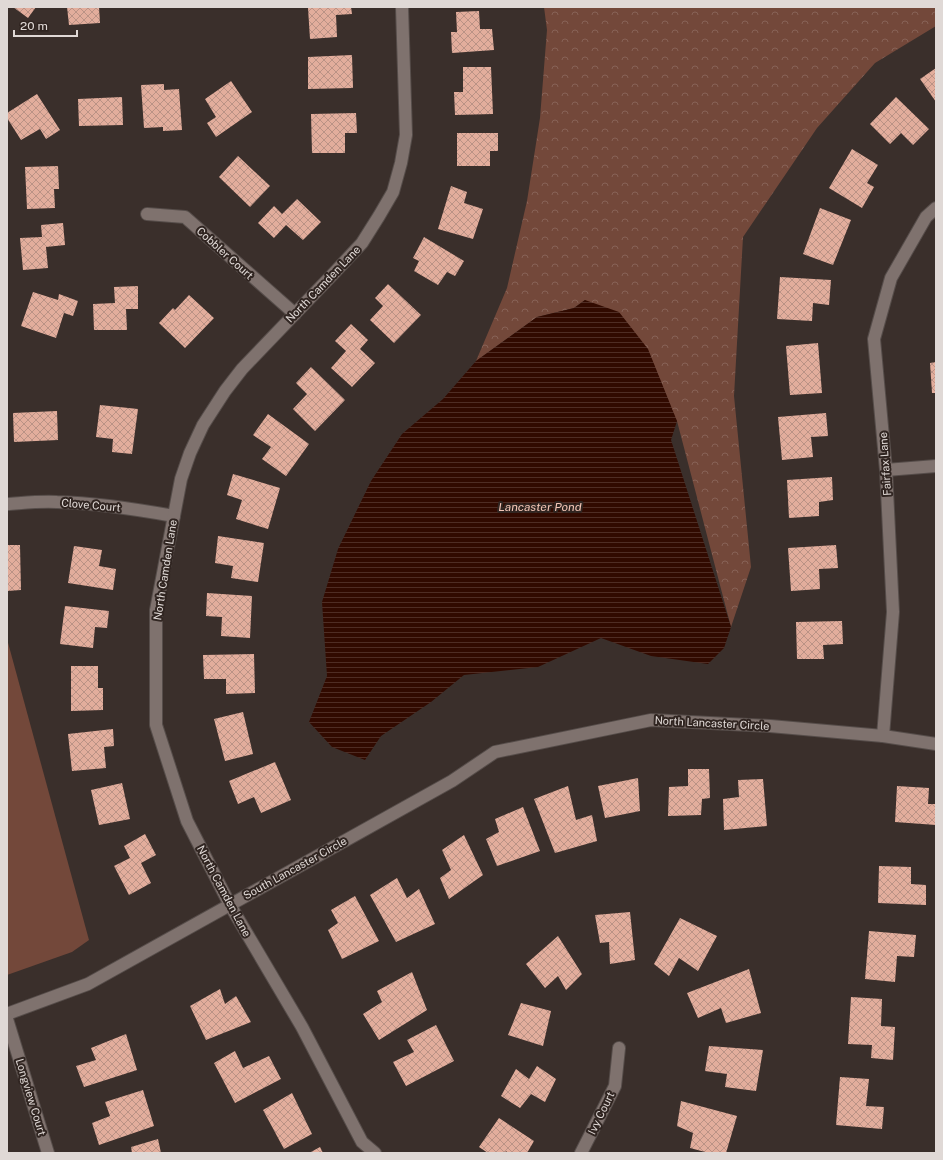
<svg xmlns="http://www.w3.org/2000/svg" width="943" height="1160" font-family="'Public Sans',sans-serif">
<style>
.green{fill:#73483a}
.forest{fill:url(#forest-crowns)}
.water{fill:url(#water-rules)}
.building{fill:url(#building-cross-hatch)}
.lines{fill:none;stroke-linecap:round;stroke-linejoin:round}
.minor-casing{stroke:#564d4a;stroke-width:14}
.minor{stroke:#7f726e;stroke-width:12}
.labels{text-anchor:middle;stroke-width:4;stroke-linejoin:round;paint-order:stroke}
.street-label{font-size:11px;fill:#e0d9d6;stroke:#302521}
.water-label{font-size:12px;font-style:italic;fill:#f5c7b7;stroke:#302521}
</style>
<defs>
<pattern id="forest-crowns" width="20" height="18" patternUnits="userSpaceOnUse"><rect width="20" height="18" fill="#73483a"/><path d="M2 6a3 3 0 1 1 6 0M12 15a3 3 0 1 1 6 0" fill="none" stroke="#876256"/></pattern>
<pattern id="water-rules" width="6" height="5" patternUnits="userSpaceOnUse"><rect width="6" height="5" fill="#310a00"/><path d="M0 2.5h6" fill="none" stroke="#4f2d24"/></pattern>
<pattern id="building-cross-hatch" width="8" height="8" patternUnits="userSpaceOnUse"><rect width="8" height="8" fill="#e2ad9c"/><path d="M0 0l8 8M0 8l8-8" fill="none" stroke="#ba9285"/></pattern>
</defs>
<rect width="100%" height="100%" fill="#3a2f2b"/>
<!-- green -->
<path class="green" d="M7 639 89 940 72 952 7 975Z"/>
<!-- forest -->
<path class="forest" d="M544 7H936V26L875 63 817 128 743 237 734 396 751 567 731 627 677 421 585 300 574 308 537 317 476 361 507 288 527 201 540 118 547 30Z"/>
<!-- water -->
<path class="water" d="M585 300 619 312 648 349 677 421 671 440 731 627 724 648 708 664 651 656 601 638 538 667 464 675 431 702 381 736 365 760 332 747 309 722 327 676 322 602 338 549 371 481 402 434 443 399 476 361 537 317 574 308Z"/>
<!-- building -->
<g class="building">
<path d="M13 7H36L28 18Z"/>
<path d="M67 7H99L100 23 69 25Z"/>
<path d="M318 7H351L352 14 336 15 337 37 310 39 308 8Z"/>
<path d="M479 11 480 29H492L494 50 452 53 451 32H457L456 12Z"/>
<path d="M352 55 353 88 308 89V57Z"/>
<path d="M463 67H491L493 114 455 115 454 92H463Z"/>
<path d="M936 68V102L920 79Z"/>
<path d="M231 81 252 112 216 137 207 123 216 117 205 99Z"/>
<path d="M164 84V90L179 89 182 130 163 131V127L144 128 141 85Z"/>
<path d="M37 94 60 130 46 139 40 129 21 140 7 118V113Z"/>
<path d="M122 97 123 125 79 126 78 99Z"/>
<path d="M896 97 929 129 913 145 901 133 890 144 870 124Z"/>
<path d="M356 113 357 133H345V153H312L311 114Z"/>
<path d="M457 133H498V151H490V166H457Z"/>
<path d="M852 149 878 165 867 183 874 187 862 208 829 188Z"/>
<path d="M238 156 270 186 250 207 219 177Z"/>
<path d="M58 166 59 189H54L55 208 27 209 25 167Z"/>
<path d="M451 186 467 192 464 203 483 209 473 239 438 229Z"/>
<path d="M297 199 321 222 303 240 286 225 274 238 258 223 274 206 282 214Z"/>
<path d="M820 208 851 220 833 265 803 254Z"/>
<path d="M63 223 65 245 46 247 48 268 23 270 20 238 42 237 41 225Z"/>
<path d="M424 237 464 261 455 276 447 272 438 285 414 271 419 261 413 258Z"/>
<path d="M780 277 831 280 829 305 813 303 812 321 777 319Z"/>
<path d="M388 284 421 315 394 343 370 320 383 306 375 298Z"/>
<path d="M138 286V309H126L127 330H94L93 304 115 303 114 287Z"/>
<path d="M33 292 58 300 59 294 78 301 73 316 64 313 56 338 21 326Z"/>
<path d="M189 295 214 318 185 348 159 323 173 308 175 310Z"/>
<path d="M351 324 368 340 360 349 375 363 352 387 331 368 346 351 335 341Z"/>
<path d="M818 343 822 393 790 395 786 346Z"/>
<path d="M936 362V393H932L930 363Z"/>
<path d="M311 367 345 400 315 431 293 409 307 394 296 383Z"/>
<path d="M100 405 138 409 132 454 112 452 113 439 96 437Z"/>
<path d="M57 411 58 440 14 442 13 413Z"/>
<path d="M826 413 828 436 811 437 813 457 782 460 778 417Z"/>
<path d="M268 414 309 444 286 476 262 459 271 447 253 435Z"/>
<path d="M233 474 280 488 268 529 236 519 242 500 227 495Z"/>
<path d="M832 477 833 500 819 502V516L789 518 787 480Z"/>
<path d="M218 536 264 543 258 582 231 578 233 566 215 563Z"/>
<path d="M7 545H20L21 590 7 591Z"/>
<path d="M836 545 838 568 819 569 820 589 791 591 788 548Z"/>
<path d="M74 546 102 550 99 566 116 569 113 590 68 583Z"/>
<path d="M207 593 252 596 250 638 221 636 222 617 206 616Z"/>
<path d="M65 606 109 611 107 628 95 627 93 648 60 644Z"/>
<path d="M842 621 843 644 823 645 824 659H797L796 622Z"/>
<path d="M254 654 255 693 226 694V679H204L203 655Z"/>
<path d="M71 666H98V688H103V710L71 711Z"/>
<path d="M243 712 253 754 225 761 214 719Z"/>
<path d="M113 729 114 746 104 747 106 768 72 771 68 734Z"/>
<path d="M275 762 291 800 261 813 254 797 238 804 229 781Z"/>
<path d="M688 769H709L710 798 702 799 701 815 668 816 669 787 688 786Z"/>
<path d="M638 778 640 811 605 818 598 786Z"/>
<path d="M763 779 767 826 724 830 723 799 739 797 738 780Z"/>
<path d="M122 783 130 819 99 825 91 790Z"/>
<path d="M568 786 576 820 592 815 597 841 555 853 534 799Z"/>
<path d="M897 786 929 788 928 804H936V825L895 822Z"/>
<path d="M523 807 540 851 497 866 486 839 499 832 495 819Z"/>
<path d="M145 834 156 855 141 863 151 883 129 895 114 866 130 858 124 846Z"/>
<path d="M464 835 483 875 449 899 440 878 451 870 442 850Z"/>
<path d="M879 866 911 867V884L926 885V905L878 903Z"/>
<path d="M397 878 407 898 419 889 435 924 396 942 370 895Z"/>
<path d="M355 896 379 941 342 959 328 930 338 923 331 910Z"/>
<path d="M630 912 635 960 610 964 609 942 600 943 595 915Z"/>
<path d="M680 918 717 936 698 971 679 958 669 976 654 964Z"/>
<path d="M869 931 916 935 914 957 897 956 895 982 865 979Z"/>
<path d="M558 936 582 974 566 990 558 976 545 988 526 964Z"/>
<path d="M749 969 761 1013 726 1023 721 1008 698 1018 687 993Z"/>
<path d="M412 972 427 1010 379 1040 363 1014 382 1002 377 991Z"/>
<path d="M220 989 225 1004 236 996 251 1022 206 1040 190 1006Z"/>
<path d="M851 997 882 999 881 1026 895 1027 893 1060 871 1058 872 1045 848 1044Z"/>
<path d="M521 1003 551 1011 543 1046 508 1035Z"/>
<path d="M436 1025 454 1061 406 1086 393 1062 414 1052 407 1040Z"/>
<path d="M126 1034 137 1070 84 1087 76 1066 96 1060 91 1048Z"/>
<path d="M709 1046 763 1050 756 1091 725 1087 727 1074 705 1071Z"/>
<path d="M235 1051 243 1068 269 1056 281 1079 235 1103 214 1063Z"/>
<path d="M537 1066 556 1079 545 1102 531 1094 520 1108 501 1096 516 1069 529 1079Z"/>
<path d="M840 1077 869 1079 866 1106 884 1107 882 1129 836 1125Z"/>
<path d="M143 1090 154 1126 99 1145 92 1123 110 1116 105 1102Z"/>
<path d="M292 1093 312 1134 284 1149 263 1110Z"/>
<path d="M681 1101 737 1116 726 1153H709L690 1148 693 1133 677 1126Z"/>
<path d="M499 1118 534 1141 527 1153H508L506 1151 505 1153H488L479 1147Z"/>
<path d="M158 1139 161 1153H132L131 1147Z"/>
<path d="M320 1147 323 1153H309Z"/>
</g>
<g class="lines">
<defs>
<g id="minor">
<path d="M147 214 185 217 295 314"/>
<path d="M886 470 936 466"/>
<path d="M7 504C23 503 40 501 57 502 96 503 135 509 174 516"/>
<path d="M883 736 893 612 886 470 874 339 891 278 926 217 936 208"/>
<path d="M7 1014 88 984 452 781 495 752 651 720 770 726 883 736 936 744"/>
<path d="M7 1019 48 1153"/>
<path d="M375 1153 362 1142 302 1027 230 905 187 821 156 725V610L181 479 190 453 203 425 225 391 242 369 335 272 362 243 379 216 393 192 401 163 406 135 402 7"/>
<path d="M581 1153 615 1086 619 1048"/>
</g>
</defs>
<!-- minor casing -->
<use href="#minor" class="minor-casing"/>
<!-- minor -->
<use href="#minor" class="minor"/>
</g>
<g class="labels">
<!-- street labels -->
<g class="street-label">
<text transform="translate(225 253) rotate(42)" y="4">Cobbler Court</text>
<text transform="translate(323 284) rotate(-46)" y="4">North Camden Lane</text>
<text transform="translate(885 464) rotate(-94)" y="4">Fairfax Lane</text>
<text transform="translate(91 505) rotate(5)" y="4">Clove Court</text>
<text transform="translate(165 570) rotate(-81)" y="4">North Camden Lane</text>
<text transform="translate(712 723) rotate(3)" y="4">North Lancaster Circle</text>
<text transform="translate(295 868) rotate(-29)" y="4">South Lancaster Circle</text>
<text transform="translate(224 891) rotate(62)" y="4">North Camden Lane</text>
<text transform="translate(31 1097) rotate(73)" y="4">Longview Court</text>
<text transform="translate(601 1113) rotate(-64)" y="4">Ivy Court</text>
</g>
<!-- water labels -->
<g class="water-label">
<text x="540" y="511">Lancaster Pond</text>
</g>
</g>
<!-- border -->
<rect width="943" height="1160" fill="none" stroke="#e0d9d6" stroke-width="16"/>
<!-- scale -->
<path d="M14 30v6h63v-6" fill="none" stroke="#e0d9d6" stroke-width="2"/>
<text x="20" y="30" font-size="12" fill="#e0d9d6" stroke="#302521" stroke-width="3" paint-order="stroke">20 m</text>
</svg>
